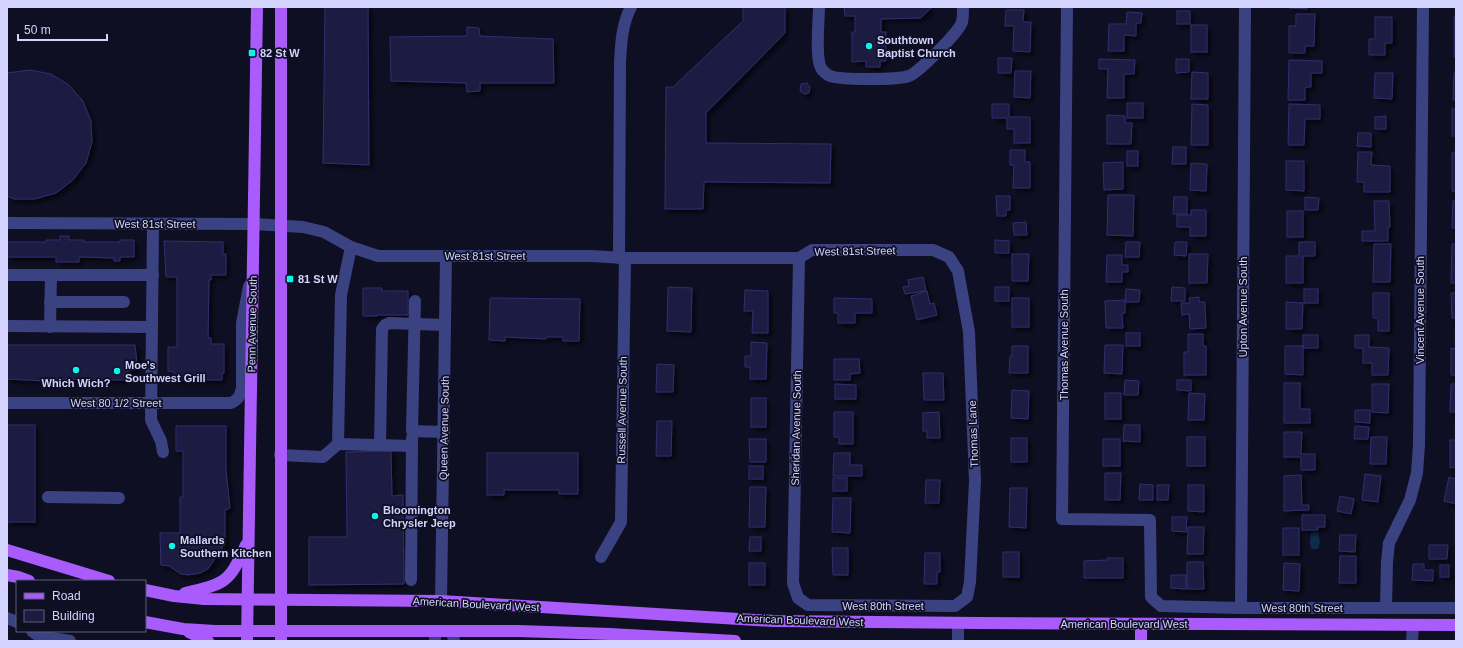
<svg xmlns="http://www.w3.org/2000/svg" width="1463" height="648" font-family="Helvetica,sans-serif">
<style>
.water{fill:#0e2c47}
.building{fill:#1e1b43;stroke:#322e6f;filter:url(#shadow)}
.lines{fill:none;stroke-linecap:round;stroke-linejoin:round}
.minor{stroke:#3b4281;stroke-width:12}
.major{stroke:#a95cfb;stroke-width:12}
.poi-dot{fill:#06f5ec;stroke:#0f0f23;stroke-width:1.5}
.labels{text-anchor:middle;stroke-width:3.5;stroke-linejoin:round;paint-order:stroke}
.poi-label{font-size:11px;font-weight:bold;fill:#d2d3fe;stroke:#0f0f23;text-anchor:start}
.street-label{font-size:11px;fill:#d2d3fe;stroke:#0f0f23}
</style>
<defs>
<filter id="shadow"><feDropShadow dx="3.5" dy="3.5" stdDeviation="2" flood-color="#0009"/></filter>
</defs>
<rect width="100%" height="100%" fill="#0f0f23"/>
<!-- water -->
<path class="water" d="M1311 532H1318L1320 542 1318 549H1311L1310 542Z"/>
<!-- building -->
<g class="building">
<path d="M325 7H368L369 165 323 163Z"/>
<path d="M743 7H785V33L706 113V143L831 144 830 183 704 182 703 209H665L666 87H673L743 21Z"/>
<path d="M844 7H932L921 18 881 19V32H886V61H880V67H866V61L852 62V32H855V16H845Z"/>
<path d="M1289 7H1307V9L1289 8Z"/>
<path d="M1006 10H1024L1023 22H1031L1030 52 1013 51 1014 26H1005Z"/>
<rect x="1177" y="11" width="13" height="13"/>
<path d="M1127 12 1142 13 1141 23H1136V36L1124 35V51H1108L1109 24H1126Z"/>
<path d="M1296 14H1315L1314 46H1305V53H1289V26H1296Z"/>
<path d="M1375 17H1392V43H1385V55H1369V39H1375Z"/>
<rect x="1454" y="17" width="2" height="40"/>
<rect x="1191" y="25" width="16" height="27"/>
<path d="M467 27 479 28 480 36 553 39 554 83H480V91L467 92 466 83 391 81 390 37 467 36Z"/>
<path d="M998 58H1012L1011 73H998Z"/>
<path d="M1099 59 1135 60 1134 74H1124V98H1107L1108 69H1099Z"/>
<path d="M1176 59H1189V72L1176 73Z"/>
<path d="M1289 60 1322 61V73H1311V87H1305V100H1288Z"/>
<path d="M30 70 51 74 69 85 83 101 91 121 92 142 86 163 73 180 56 193 35 199H14L7 196V73Z"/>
<path d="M1015 71H1031L1030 98 1014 97Z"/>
<path d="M1192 72 1208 73V99H1191Z"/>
<path d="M1375 73H1393L1392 99 1374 98Z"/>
<path d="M1454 73H1456V100H1453Z"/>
<path d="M807 83 810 87 809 93 804 94 800 91 801 84Z"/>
<rect x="1127" y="103" width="16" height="15"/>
<path d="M992 104H1009V117H1030V143H1014V129H1007V118H992Z"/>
<path d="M1192 104 1208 105V145H1191Z"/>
<path d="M1289 104 1320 105V119H1305L1304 145H1288Z"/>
<rect x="1452" y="109" width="4" height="27"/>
<path d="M1107 115 1125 116V123H1132L1131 144H1107Z"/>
<path d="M1386 116V129H1375V117Z"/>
<path d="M1358 133H1371V147L1357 146Z"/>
<path d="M1173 147H1186V164H1172Z"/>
<path d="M1010 150H1025V162H1030V188H1013L1014 165H1010Z"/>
<rect x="1127" y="151" width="11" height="15"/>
<path d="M1358 152H1372L1371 165 1390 166V192H1364V182H1357Z"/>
<path d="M1452 153H1456V192L1452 191Z"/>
<path d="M1286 161H1304V191L1286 190Z"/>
<path d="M1123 162V189L1104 190 1103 163Z"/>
<path d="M1191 163 1207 164 1206 191 1190 190Z"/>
<path d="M1108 195H1134L1133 236 1107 235Z"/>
<path d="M996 196H1010V210H1006V216H997Z"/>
<path d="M1174 197H1187V214H1173Z"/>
<path d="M1305 197 1319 198 1318 210H1305Z"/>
<path d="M1374 201H1389L1390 227H1388V241H1362V231H1375Z"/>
<path d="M1453 201H1456V228H1452Z"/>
<path d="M1191 210H1206V236H1190V227H1177V215H1191Z"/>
<rect x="1287" y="211" width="16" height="26"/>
<path d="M1026 222 1027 235H1014L1013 223Z"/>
<path d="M60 236H69V240H84V242H120V240H134V257H120V261H114V258L79 257V262H56V257H7V242H46V240H60Z"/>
<path d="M995 240 1009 241V253H995Z"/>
<path d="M164 241 223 242V254H226V275H211V280H209L208 338H211V344H224V373H222V380H174V372L168 371V347H177V277H166Z"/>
<path d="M1126 242H1140L1139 257H1125Z"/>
<path d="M1175 242H1187L1186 256 1174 255Z"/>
<path d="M1299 242H1315V256H1303V283H1286V256H1299Z"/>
<path d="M1374 244H1391L1390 282H1373Z"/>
<path d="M1452 244H1456V283H1451Z"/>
<path d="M1012 254H1029L1028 281H1012Z"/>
<path d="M1189 254H1208L1207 283H1189Z"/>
<path d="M1107 255H1122V265H1128V272H1122V282H1106Z"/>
<path d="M923 277 926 291 905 294 903 287 909 286 908 280Z"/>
<path d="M668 287 692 288 691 332 667 331Z"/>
<rect x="995" y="287" width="14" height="14"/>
<path d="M1172 287 1185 288V301H1171Z"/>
<path d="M363 288H382V291H408V315H377V316H363Z"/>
<path d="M1126 289 1140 290 1139 302H1125Z"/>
<rect x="1304" y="289" width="14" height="14"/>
<path d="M745 290 768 291V333H752L753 311H744Z"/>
<path d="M927 291 930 304 934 303 937 315 917 320 911 296Z"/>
<path d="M1373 293H1389V331H1378V318H1373Z"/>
<path d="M1451 293H1456V318H1452Z"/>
<path d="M1199 297V302H1205L1206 328 1190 329 1189 314 1182 315 1181 303H1190L1189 298Z"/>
<path d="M490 298 580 299 579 341H563V337H546V339L505 337V341L489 340Z"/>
<path d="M834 298 872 299V313H855V323H838V313H834Z"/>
<rect x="1012" y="298" width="17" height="29"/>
<path d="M1125 300V313L1122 314 1123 328H1106L1105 301Z"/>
<path d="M1286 302 1303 303 1302 329H1286Z"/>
<rect x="1126" y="333" width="14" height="13"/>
<path d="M1188 334H1203V346H1206V375H1184V352H1188Z"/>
<rect x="1303" y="335" width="15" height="13"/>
<path d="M1355 335H1369V347L1389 348 1388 375H1372V363H1363V348H1355Z"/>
<path d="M751 342 767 343 766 379H750V367H745V356H751Z"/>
<path d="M7 345H135L137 363H135V370H128V374H124V380L45 379V381L7 379Z"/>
<path d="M1105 345H1123L1122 374 1104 373Z"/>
<path d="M1012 346H1028V373H1009L1010 356H1012Z"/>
<path d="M1285 346H1303V375L1285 374Z"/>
<path d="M1451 348 1456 349V375H1451Z"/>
<path d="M834 359H859L860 373 850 374V380H834Z"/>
<path d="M657 364 674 365 673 392H656Z"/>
<path d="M923 373H943L944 400H924Z"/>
<path d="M1125 380 1139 381 1138 395H1124Z"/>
<path d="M1177 380H1191V391L1177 390Z"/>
<path d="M1284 383H1300V409H1310V423H1284Z"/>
<path d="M835 384 856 385V399H835Z"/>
<path d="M1372 384H1389L1388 413 1372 412Z"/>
<path d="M1451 384H1456V412H1450Z"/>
<path d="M1012 390 1029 391 1028 419 1011 418Z"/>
<rect x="1105" y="393" width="16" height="26"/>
<path d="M1189 393 1205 394 1204 420H1188Z"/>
<rect x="751" y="398" width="15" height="29"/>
<path d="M1355 410H1370V423L1355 422Z"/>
<path d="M834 412H853V444H839V437H834Z"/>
<path d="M939 412 940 438H927V431H923V413Z"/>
<path d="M657 421H672L671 456H656Z"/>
<rect x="7" y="425" width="28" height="97"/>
<path d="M1124 425H1140V442L1123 441Z"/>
<path d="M176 426H226V470L230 508 225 510V545L222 546 221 556H216L213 562 208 569 200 573 189 575 181 574 169 566 161 565 160 533H180V497H183V451H176Z"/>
<path d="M1355 426 1369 427 1368 439H1354Z"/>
<path d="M1284 432H1302L1301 454H1315V470H1301V457H1284Z"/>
<rect x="1187" y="437" width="18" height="29"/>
<path d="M1371 437H1387L1386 464H1370Z"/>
<rect x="1011" y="438" width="16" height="24"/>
<path d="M749 439H766V462H750Z"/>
<rect x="1103" y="439" width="17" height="27"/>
<path d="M1450 440H1456V467L1450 468Z"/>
<path d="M391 451 392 496 403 495 404 584 309 585V537H347L346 452Z"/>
<path d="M487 453H578V494H559V490H504V495H487Z"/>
<path d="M834 453H850V465H862V476H833Z"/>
<rect x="749" y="466" width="14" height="13"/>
<path d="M1105 473H1121L1120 500H1105Z"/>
<path d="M1365 474 1381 476 1378 502 1362 500Z"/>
<path d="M1301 475 1302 505H1309V510L1284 511V476Z"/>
<path d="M1449 477 1456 479V504L1444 501Z"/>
<rect x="833" y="478" width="14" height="13"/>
<path d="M926 480H940L939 503H925Z"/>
<path d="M1140 484 1153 485V500H1139Z"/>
<path d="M1157 485H1169L1168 500H1157Z"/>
<path d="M1188 485H1204V512L1188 511Z"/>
<path d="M750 487H766L765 527H749Z"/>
<path d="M1010 488H1027L1026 528 1009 527Z"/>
<path d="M1340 496 1354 499 1351 514 1337 511Z"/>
<path d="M833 498H851L850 533 832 532Z"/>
<path d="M1302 515H1325V527H1318V530H1302Z"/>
<path d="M1172 517H1187L1186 532 1172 531Z"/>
<path d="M1188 527H1204L1203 554H1187Z"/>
<rect x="1283" y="528" width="16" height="27"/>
<path d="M1340 535H1356L1355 552 1339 551Z"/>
<path d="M750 537H761V551H749Z"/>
<path d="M1429 545H1448L1447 559H1429Z"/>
<path d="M832 548H848V575H833Z"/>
<rect x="1003" y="552" width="16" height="25"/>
<path d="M925 553H940V572H937V584H924Z"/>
<path d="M1340 556H1356V583H1339Z"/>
<path d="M1107 558H1123V578H1084V561L1107 560Z"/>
<path d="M1187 562H1203L1204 589H1187Z"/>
<rect x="749" y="563" width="16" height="22"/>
<path d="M1284 563 1300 564 1299 591 1283 590Z"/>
<path d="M1413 564H1424V570H1433V581L1412 580Z"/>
<rect x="1440" y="565" width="9" height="12"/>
<path d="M1171 575H1186V589L1171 588Z"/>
</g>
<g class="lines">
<!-- minor -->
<g class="minor">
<path d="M819 7C819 20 815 58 821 68 822 70 827 75 830 76 840 80 898 80 909 76 919 72 959 32 962 22 963 18 963 12 963 7"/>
<path d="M1067 7 1062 519 1150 520 1151 597 1161 606 1241 608H1456"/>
<path d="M7 223 253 224 303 227 324 232 351 247 378 256H591L625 258H799L812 250H933L949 257 958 271 969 332 975 481 970 582 967 597 955 606 808 605 798 598 793 583 799 258"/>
<path d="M153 224 151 420 161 441 163 452"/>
<path d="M351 247 341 295 338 444 412 446"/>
<path d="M619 258 620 62C621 43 622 24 631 7"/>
<path d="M7 275H153"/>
<path d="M415 301 412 431 444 432"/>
<path d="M50 302H124"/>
<path d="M7 326 152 327"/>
<path d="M50 327 51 275"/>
<path d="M7 403H231C239 399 240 396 242 388V323L249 286"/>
<path d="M380 445 382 329 385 325 389 323 445 325"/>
<path d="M280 455 323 457 338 444"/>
<path d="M48 497 119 498"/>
<path d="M601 557 621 522 625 258"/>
<path d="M411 580 412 438"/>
<path d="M441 601 446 256"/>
<path d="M1241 608 1245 7"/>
<path d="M1386 608 1387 562 1389 543 1410 500 1417 473 1419 445 1423 7"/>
<path d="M7 618 17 622"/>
<path d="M958 623V641"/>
<path d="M32 631 39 636 70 641"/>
<path d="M452 631 454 641"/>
<path d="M435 641V631"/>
<path d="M1412 641 1413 625"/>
</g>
<!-- major -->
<g class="major">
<path d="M7 550 109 581"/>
<path d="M7 575 18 577 29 581"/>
<path d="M145 590 174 596 204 599 441 601 774 621 980 623 1456 625"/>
<path d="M185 593C225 584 229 583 246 545"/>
<path d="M145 622 183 629 215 631H518L610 634 735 641"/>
<path d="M1141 624V641"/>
<path d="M189 632 208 641"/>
<path d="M247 641 257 7"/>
<path d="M281 641V7"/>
</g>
</g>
<!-- markers -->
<g class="poi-dot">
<circle cx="869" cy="46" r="4"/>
<rect x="248" y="49" width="8" height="8" rx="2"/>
<rect x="286" y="275" width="8" height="8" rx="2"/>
<circle cx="76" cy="370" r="4"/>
<circle cx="117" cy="371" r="4"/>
<circle cx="375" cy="516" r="4"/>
<circle cx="172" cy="546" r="4"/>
</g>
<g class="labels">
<!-- poi labels -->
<g class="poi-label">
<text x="877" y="44">Southtown<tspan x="877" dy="13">Baptist Church</tspan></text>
<text x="260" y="57">82 St W</text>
<text x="298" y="283">81 St W</text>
<text x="125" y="369">Moe's<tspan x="125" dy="13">Southwest Grill</tspan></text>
<text x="76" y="387" text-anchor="middle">Which Wich?</text>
<text x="383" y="514">Bloomington<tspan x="383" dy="13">Chrysler Jeep</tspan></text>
<text x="180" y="544">Mallards<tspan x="180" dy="13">Southern Kitchen</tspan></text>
</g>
<!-- street labels -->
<g class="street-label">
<text x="155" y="228">West 81st Street</text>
<text transform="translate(855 251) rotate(-1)" y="4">West 81st Street</text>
<text x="485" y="260">West 81st Street</text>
<text transform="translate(1243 307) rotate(-90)" y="4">Upton Avenue South</text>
<text transform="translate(1420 310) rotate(-90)" y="4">Vincent Avenue South</text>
<text transform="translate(252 324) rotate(-89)" y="4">Penn Avenue South</text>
<text transform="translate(1064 345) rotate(-90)" y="4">Thomas Avenue South</text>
<text x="116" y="407">West 80 1/2 Street</text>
<text transform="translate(622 410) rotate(-89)" y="4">Russell Avenue South</text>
<text transform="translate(444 428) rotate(-89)" y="4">Queen Avenue South</text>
<text transform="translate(796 428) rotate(-89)" y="4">Sheridan Avenue South</text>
<text transform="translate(973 434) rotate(-92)" y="4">Thomas Lane</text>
<text transform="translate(476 604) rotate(3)" y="4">American Boulevard West</text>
<text x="883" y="610">West 80th Street</text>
<text x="1302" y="612">West 80th Street</text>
<text transform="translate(800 620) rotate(2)" y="4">American Boulevard West</text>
<text x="1124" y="628">American Boulevard West</text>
</g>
</g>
<!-- border -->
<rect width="1463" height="648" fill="none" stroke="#d2d3fe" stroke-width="16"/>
<!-- legend -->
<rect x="16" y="580" width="130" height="52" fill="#0f0f23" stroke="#5d5d7b"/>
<rect x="24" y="593" width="20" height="6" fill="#a95cfb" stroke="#5d5d7b"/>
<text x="52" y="600" font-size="12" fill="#d2d3fe">Road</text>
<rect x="24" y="610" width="20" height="12" fill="#1e1b43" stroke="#5d5d7b"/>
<text x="52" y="620" font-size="12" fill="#d2d3fe">Building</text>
<!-- scale -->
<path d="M18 34v6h89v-6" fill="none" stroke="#d2d3fe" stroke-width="2"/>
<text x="24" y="34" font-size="12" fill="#d2d3fe" stroke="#0f0f23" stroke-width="3" paint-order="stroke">50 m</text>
</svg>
